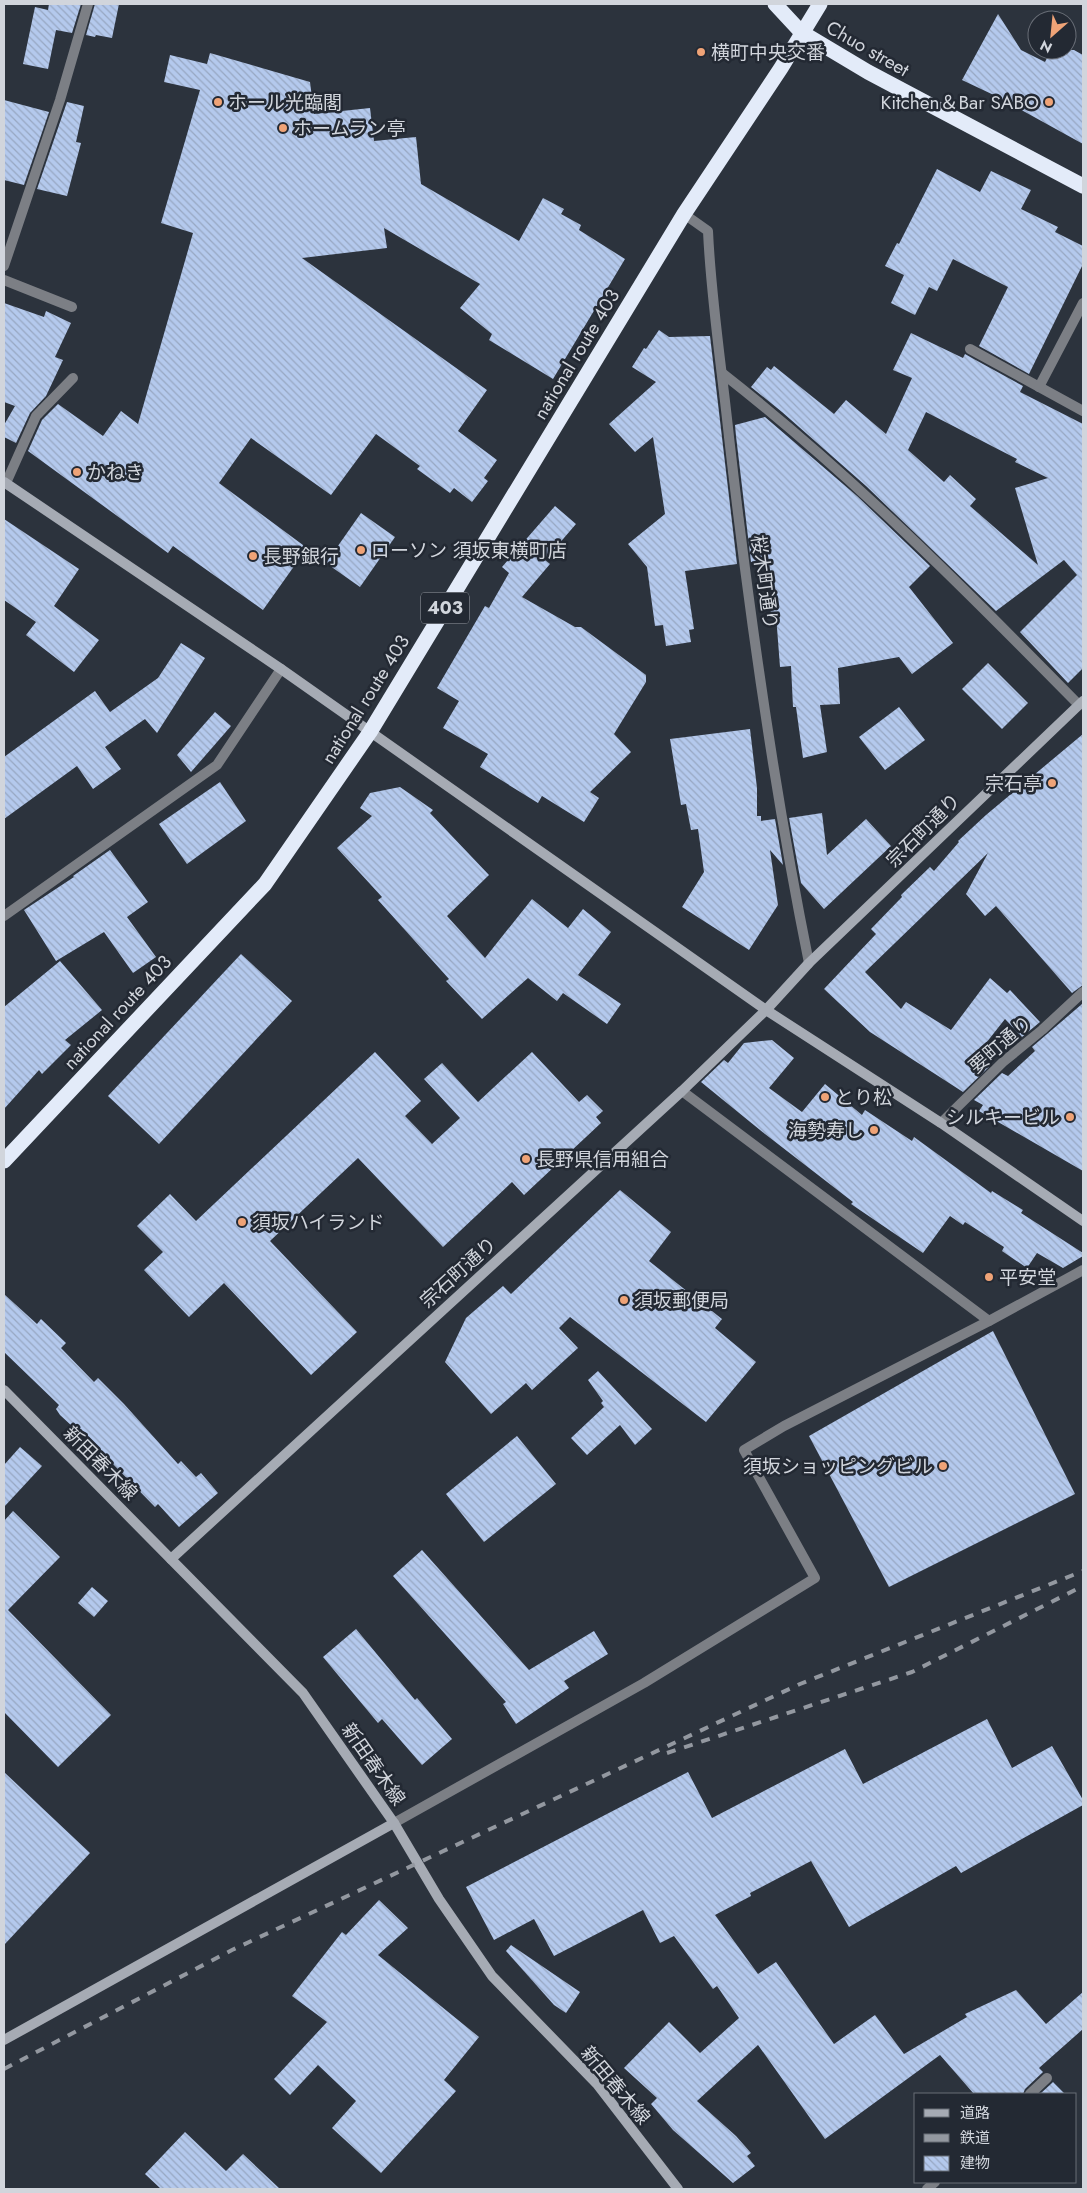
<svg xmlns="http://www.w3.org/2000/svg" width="1087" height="2193" font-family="Jost,'Noto Sans JP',sans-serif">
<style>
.building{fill:url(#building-back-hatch);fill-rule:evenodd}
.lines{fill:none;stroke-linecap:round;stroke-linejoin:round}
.lane{stroke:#7c7f85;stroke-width:10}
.street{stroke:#7c7f85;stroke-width:10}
.secondary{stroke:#a6abb4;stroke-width:10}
.highway{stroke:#e3ebf9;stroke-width:15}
.rail{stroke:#9398a0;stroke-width:4;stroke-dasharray:9 9;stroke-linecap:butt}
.poi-dot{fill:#efa377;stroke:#232933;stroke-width:2}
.labels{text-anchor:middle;stroke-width:5;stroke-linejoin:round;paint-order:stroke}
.shield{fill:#232933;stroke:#9da1a9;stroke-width:1}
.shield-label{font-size:18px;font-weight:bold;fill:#d1d5dc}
.street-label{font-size:19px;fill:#d1d5dc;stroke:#232933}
.poi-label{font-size:19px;fill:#d1d5dc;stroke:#232933;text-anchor:start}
</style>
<defs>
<pattern id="building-back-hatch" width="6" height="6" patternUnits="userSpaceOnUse" patternTransform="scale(1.25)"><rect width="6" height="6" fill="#b4c9ed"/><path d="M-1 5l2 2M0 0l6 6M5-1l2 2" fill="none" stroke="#97a7c2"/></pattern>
</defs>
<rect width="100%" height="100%" fill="#2c333d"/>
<!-- building -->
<g class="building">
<path d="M49 4H81L72 33 56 30 48 69 23 64 35 7 48 10Z"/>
<path d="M95 4H119L112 38 96 35 95 37 86 35Z"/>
<path d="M998 14 1021 50 1045 62 1051 50H1074L1083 55V144L998 97 962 80Z"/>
<path d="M210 53 310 82 314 114 370 108 374 141 416 137 421 184 519 241 543 198 564 209 561 214 581 225 579 230 625 259 553 379 489 340 492 334 460 308 480 284 384 228 387 248 302 258 487 390 458 431 497 460 484 478 488 481 472 502 454 488 450 493 417 469 420 466 376 434 331 495 251 438 219 483 307 548 263 610 173 546 168 553 28 451 42 420 58 404 103 436 121 411 138 424 193 233 161 223 200 90 164 82 170 55 207 64Z"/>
<path d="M4 100 49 112 24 185 4 180Z"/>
<path d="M67 102 84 106 76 142 81 143 67 196 37 189Z"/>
<path d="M937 169 980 192 991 171 1031 190 1021 209 1058 227 1055 232 1083 246V264L1029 374 979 346 1008 287 953 259 937 291 929 287 915 315 891 303 904 275 885 266 897 243 899 244Z"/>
<path d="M4 303 44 317 46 311 71 323 55 357 63 360 46 396 30 413 16 443 4 437V425L15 406 4 402Z"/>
<path d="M659 330 669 337 710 336 737 564 685 571 694 629 689 630 691 642 666 646 663 625 655 626 647 567 628 544 665 514 653 437 635 452 609 424 656 382 632 367 644 348 646 349Z"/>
<path d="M911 333 963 358 965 354 972 358 1023 386 1020 392 1083 424V668L1068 683 1020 632 1077 575 1064 560 996 611 866 486 782 412 751 387 767 367 771 370 774 366 834 414 846 400 886 434 912 378 893 370ZM926 412 1017 459 1015 462 1048 478 1015 488 1038 565 970 506 976 499 950 475 944 482 908 450Z"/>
<path d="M765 417 857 496 930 566 909 587 953 643 912 674 899 657 838 668 840 704 820 705 827 752 803 758 796 707H793L791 666 780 667 776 615H771L766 559 751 562 736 436 735 425Z"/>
<path d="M555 506 576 524 545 560 550 564 522 597 575 627H581L646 675V682L614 734 631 752 590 792 599 798 584 822 542 796 538 803 480 767 488 754 443 728 459 701 437 688 485 606 489 608 509 573 502 567Z"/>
<path d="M361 513 395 537 360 587 326 563Z"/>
<path d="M4 519 79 569 54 606 99 640 74 672 26 635 36 622 4 600Z"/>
<path d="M181 643 205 658 157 733 145 719 105 747 121 769 93 789 77 766 4 819V757L95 691 110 712 158 678Z"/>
<path d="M988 663 1028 703 1002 729 962 689Z"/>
<path d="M899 707 925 740 885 770 859 737Z"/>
<path d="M215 712 231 726 191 772 177 755Z"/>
<path d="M750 729 757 788V816H761V821L775 819 783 865 770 850 778 905 749 950 682 907 704 872 698 829 691 830 686 804 681 805 670 739Z"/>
<path d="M1083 734V985L1072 993 996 906 985 916 966 894 988 853 865 972 901 1009 906 1002 951 1030 990 978 1007 993 1010 990 1040 1022 1022 1037 1005 1019 975 1057 990 1066 963 1092 870 1032 824 989 876 934 871 929 902 897 901 895 930 867 934 871 959 842 958 841 986 815Z"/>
<path d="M220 782 246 821 187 864 159 824Z"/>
<path d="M400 787 433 810 430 813 489 875 447 916 485 958 532 899 568 928 583 909 611 932 578 975 621 1004 607 1024 563 993 557 1001 528 978 482 1019 446 981 449 979 378 900 382 897 337 848 372 816 360 808 370 793Z"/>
<path d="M822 813 827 855 866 819 891 846 824 909 801 883 789 818Z"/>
<path d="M110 850 148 902 127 917 156 957 133 973 104 932 56 961 24 910 74 877 73 876Z"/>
<path d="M241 954 292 1001 159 1144 108 1096Z"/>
<path d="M60 961 102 1010 65 1040 71 1045 42 1074 39 1070 4 1109V1007Z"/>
<path d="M1083 1001V1171L979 1111 983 1105 974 1100 1002 1073 1008 1076 1035 1051 1032 1047 1082 1004Z"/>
<path d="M772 1040 794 1058 769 1088 802 1112 825 1084 862 1115 865 1110 912 1141 914 1137 991 1193 992 1191 1023 1210 1021 1213 1083 1253V1256L1063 1268 1037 1253 1027 1268 1002 1251 1004 1247 965 1222 963 1225 950 1216 923 1253 851 1204 853 1202 765 1134 701 1082 724 1060 728 1063 744 1043Z"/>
<path d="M375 1052 421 1101 405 1116 432 1144 460 1118 424 1079 442 1063 478 1102 532 1052 579 1102 587 1095 603 1111 596 1117 601 1123 524 1195 512 1182 443 1247 358 1158 270 1241 357 1332 311 1375 224 1283 189 1317 144 1270 163 1252 137 1226 170 1194 196 1221Z"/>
<path d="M620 1190 671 1232 649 1261 722 1319 715 1328 756 1362 706 1422 570 1317 559 1328 578 1348 532 1390 526 1383 491 1414 445 1362 466 1318 503 1286 511 1294Z"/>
<path d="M4 1294 37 1324 41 1319 66 1343 61 1348 94 1382 98 1378 124 1404 178 1464 181 1461 196 1477 201 1473 218 1493 179 1527 158 1504 155 1507 113 1464 60 1415 56 1409 59 1405 4 1352Z"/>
<path d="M993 1331 1075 1494 889 1587 809 1436Z"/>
<path d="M598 1371 652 1429 635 1445 620 1425 587 1455 571 1438 604 1407 601 1403 603 1401 588 1380Z"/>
<path d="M517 1436 556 1484 484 1542 446 1494Z"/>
<path d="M20 1447 42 1466 4 1507V1465Z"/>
<path d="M13 1511 60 1557 8 1610 111 1715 58 1767 4 1712V1521Z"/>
<path d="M422 1550 529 1670 594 1631 608 1654 564 1681 569 1688 516 1724 503 1704 506 1702 393 1576Z"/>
<path d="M92 1587 108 1601 94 1617 78 1603Z"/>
<path d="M356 1629 415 1700 417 1698 452 1739 422 1765 382 1719 378 1723 323 1657Z"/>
<path d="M987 1719 1012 1768 1052 1746 1083 1800V1805L961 1873 956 1866 849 1927 811 1861 750 1893 751 1896 715 1915 758 1974 776 1962 834 2044 875 2015 904 2054 967 2017 965 2014 1016 1990 1046 2024 1083 1992V2029L1039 2068 1043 2072 1025 2089 1023 2094H974L940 2055 825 2139 758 2045 697 2101 736 2136 751 2153 747 2156 755 2166 733 2183 673 2130 651 2104 657 2098 624 2068 669 2022 700 2053 739 2018 717 1986 713 1989 674 1936 660 1943 643 1910 554 1956 534 1919 494 1940 466 1887 688 1772 712 1818 845 1749 863 1784Z"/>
<path d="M4 1772 90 1853 4 1945Z"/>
<path d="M379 1900 408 1928 378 1955 479 2037 444 2080 456 2091 381 2173 332 2128 356 2101 318 2065 290 2095 274 2079 327 2022 292 1996 342 1932 346 1935Z"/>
<path d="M511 1945 580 1992 566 2013 554 2005 506 1951Z"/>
<path d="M1053 2082 1065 2094H1040L1052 2083Z"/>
<path d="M185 2132 226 2171 243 2154 280 2189H161L145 2174Z"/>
</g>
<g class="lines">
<!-- lane -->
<g class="lane">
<path d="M4 280 72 307"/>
<path d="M970 349 1083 411"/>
<path d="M6 483 36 416 73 378"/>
</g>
<!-- street -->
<g class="street">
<path d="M684 214 708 231C711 300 722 369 729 437 749 613 774 790 809 963"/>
<path d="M4 266 60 100 88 4"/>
<path d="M722 373C850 473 965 589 1079 705"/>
<path d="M1039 387 1083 303"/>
<path d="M4 916 217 765 281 669"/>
<path d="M682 1091 989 1321"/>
<path d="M941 1123 1003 1062 1042 1030 1083 992"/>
<path d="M394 1823 644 1683 815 1578 744 1450 784 1426 989 1321 1083 1270"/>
<path d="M1030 2094 1047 2078"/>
<path d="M927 2189 935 2182"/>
</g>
<!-- secondary -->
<g class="secondary">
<path d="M4 482 281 669 766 1010 941 1123 1083 1221"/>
<path d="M4 1390 303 1693 394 1823 439 1899 492 1976 597 2084 678 2189"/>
<path d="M171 1559 682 1091 766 1010 809 963 1083 701"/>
<path d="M4 2040 394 1823"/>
</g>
<!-- highway -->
<g class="highway">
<path d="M775 4 801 32 868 72 1083 186"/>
<path d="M4 1161 265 884 370 732 684 214 781 68 820 4"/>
</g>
<!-- rail -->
<g class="rail">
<path d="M667 1753 912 1672 1083 1586"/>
<path d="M4 2069 232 1950 800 1684 1083 1571"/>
</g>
</g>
<!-- markers -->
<g class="poi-dot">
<circle cx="701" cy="52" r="5"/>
<circle cx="218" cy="102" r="5"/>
<circle cx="1049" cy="102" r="5"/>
<circle cx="283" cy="128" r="5"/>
<circle cx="77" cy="472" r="5"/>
<circle cx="361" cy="550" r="5"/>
<circle cx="253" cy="556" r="5"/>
<circle cx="1052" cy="783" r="5"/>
<circle cx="825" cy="1097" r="5"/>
<circle cx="1070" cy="1117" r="5"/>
<circle cx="874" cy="1130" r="5"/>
<circle cx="526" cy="1159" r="5"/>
<circle cx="242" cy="1222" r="5"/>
<circle cx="989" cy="1277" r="5"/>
<circle cx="624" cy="1300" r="5"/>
<circle cx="943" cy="1466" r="5"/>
</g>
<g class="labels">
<!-- shield labels -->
<rect class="shield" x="421" y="592.5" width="48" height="31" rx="4"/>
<g class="shield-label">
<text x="445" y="614">403</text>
</g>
<!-- street labels -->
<g class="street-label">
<text transform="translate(868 48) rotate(30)" y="7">Chuo street</text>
<text transform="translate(576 354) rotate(-59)" y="7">national route 403</text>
<text transform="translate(765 582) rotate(82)" y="7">桜木町通り</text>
<text transform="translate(365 699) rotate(-58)" y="7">national route 403</text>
<text transform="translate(923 830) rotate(-45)" y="7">宗石町通り</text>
<text transform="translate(117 1012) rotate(-47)" y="7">national route 403</text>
<text transform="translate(1000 1044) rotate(-41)" y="7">要町通り</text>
<text transform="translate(458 1272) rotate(-42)" y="7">宗石町通り</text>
<text transform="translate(101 1463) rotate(45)" y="7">新田春木線</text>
<text transform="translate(374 1764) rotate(55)" y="7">新田春木線</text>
<text transform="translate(616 2085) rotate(50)" y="7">新田春木線</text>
</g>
<!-- poi labels -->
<g class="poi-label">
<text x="711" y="59">横町中央交番</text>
<text x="228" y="109">ホール光臨閣</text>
<text x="1039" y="109" text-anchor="end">Kitchen＆Bar SABO</text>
<text x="293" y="135">ホームラン亭</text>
<text x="87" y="479">かねき</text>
<text x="371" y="557">ローソン 須坂東横町店</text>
<text x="263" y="563">長野銀行</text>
<text x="1042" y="790" text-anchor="end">宗石亭</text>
<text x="835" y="1104">とり松</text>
<text x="1060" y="1124" text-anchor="end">シルキービル</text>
<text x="864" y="1137" text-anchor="end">海勢寿し</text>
<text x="536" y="1166">長野県信用組合</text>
<text x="252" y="1229">須坂ハイランド</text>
<text x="999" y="1284">平安堂</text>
<text x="634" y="1307">須坂郵便局</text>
<text x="933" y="1473" text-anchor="end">須坂ショッピングビル</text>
</g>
</g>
<!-- border -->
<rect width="1087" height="2193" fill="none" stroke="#d1d5dc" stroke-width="10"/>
<!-- legend -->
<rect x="914" y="2093" width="162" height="90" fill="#232933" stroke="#696e77"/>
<rect x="924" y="2109" width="25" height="8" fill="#a6abb4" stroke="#696e77"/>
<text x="960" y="2118" font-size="15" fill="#d1d5dc">道路</text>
<rect x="924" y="2134" width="25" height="8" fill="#9398a0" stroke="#696e77"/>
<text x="960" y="2143" font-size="15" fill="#d1d5dc">鉄道</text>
<rect x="924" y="2156" width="25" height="15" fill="url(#building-back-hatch)" stroke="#696e77"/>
<text x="960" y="2168" font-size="15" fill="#d1d5dc">建物</text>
<!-- north arrow -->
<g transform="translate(1052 35) rotate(207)"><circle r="24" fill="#232933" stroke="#696e77"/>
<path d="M0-4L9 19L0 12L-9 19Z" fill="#efa377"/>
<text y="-8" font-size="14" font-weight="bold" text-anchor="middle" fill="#d1d5dc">N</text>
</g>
</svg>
